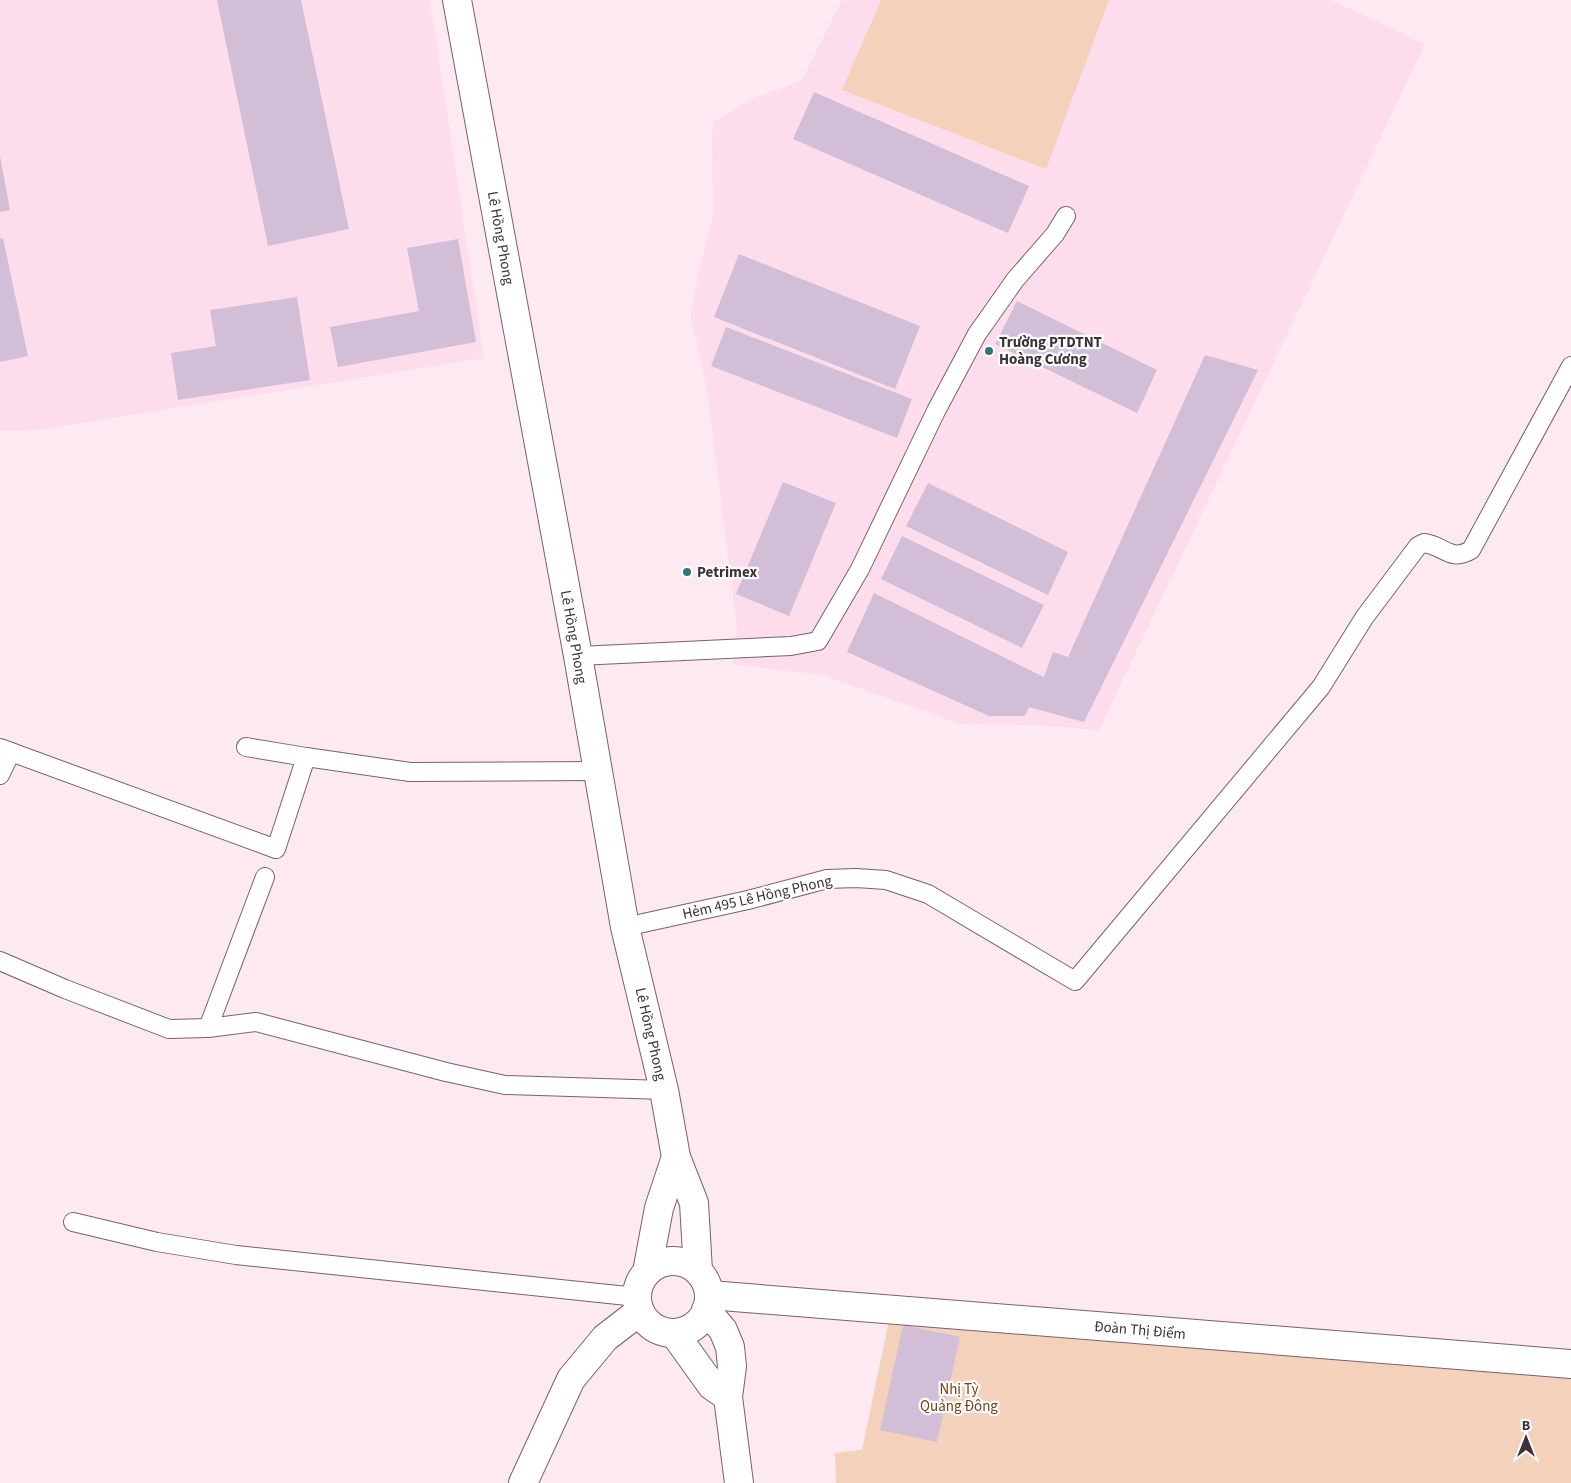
<svg xmlns="http://www.w3.org/2000/svg" width="1571" height="1483" font-family="'Source Sans 3',sans-serif">
<style>
.built{fill:#fdddeb}
.green{fill:#f4d1bb}
.building{fill:#d2bfd7}
.lines{fill:none;stroke-linecap:round;stroke-linejoin:round}
.service-casing{stroke:#7b606c;stroke-width:20}
.tertiary-casing{stroke:#7b606c;stroke-width:30}
.secondary-casing{stroke:#7b606c;stroke-width:30}
.service{stroke:#fff;stroke-width:18}
.tertiary{stroke:#fff;stroke-width:28}
.secondary{stroke:#fff;stroke-width:28}
.poi-dot{fill:#2e7776;stroke:#fff;stroke-width:2}
.labels{text-anchor:middle;stroke-width:4.5;stroke-linejoin:round;paint-order:stroke}
.street-label{font-size:15px;fill:#3e3237;stroke:#fff}
.poi-label{font-size:15px;font-weight:bold;fill:#3e3237;stroke:#fff;text-anchor:start}
.park-label{font-size:15px;fill:#794118;stroke:#fff}
</style>
<rect width="100%" height="100%" fill="#fce9f1"/>
<!-- built -->
<g class="built">
<path d="M0 0H430L484 358 45 429 0 431Z"/>
<path d="M842 0H1331L1425 44 1099 730 1037 725 960 724 823 675 733 664 737 627 706 384 691 317 696 284 713 215 712 137 714 122 750 100 802 80Z"/>
</g>
<!-- green -->
<g class="green">
<path d="M881 0H1109L1046 169 842 90Z"/>
<path d="M892 1306 1571 1378V1483H836L835 1453 862 1450Z"/>
</g>
<!-- building -->
<g class="building">
<path d="M217 0H301L349 229 268 246Z"/>
<path d="M814 92 1029 186 1008 233 793 139Z"/>
<path d="M0 156 10 210 0 212Z"/>
<path d="M3 238 28 356 0 362V239Z"/>
<path d="M458 239 476 342 338 367 330 327 419 311 407 248Z"/>
<path d="M739 254 920 326 895 389 714 317Z"/>
<path d="M297 297 310 380 178 400 171 353 216 346 210 310Z"/>
<path d="M1017 301 1157 370 1137 413 995 344Z"/>
<path d="M726 327 912 399 897 438 711 366Z"/>
<path d="M1205 355 1258 370 1084 722 1029 707 1025 716H989L847 652 874 593 1044 677 1053 652 1068 657Z"/>
<path d="M783 482 836 503 789 616 736 594Z"/>
<path d="M928 483 1068 552 1048 595 906 526Z"/>
<path d="M902 536 1044 605 1022 648 881 579Z"/>
<path d="M903 1325 960 1337 937 1442 880 1430Z"/>
</g>
<g class="lines">
<defs>
<g id="service">
<path d="M578 656 791 646 818 641 860 569 936 411 977 334 1015 280 1055 234 1066 216"/>
<path d="M246 747 306 757"/>
<path d="M0 748 276 849 306 757 410 772 598 771"/>
<path d="M0 775 11 752"/>
<path d="M625 927 748 900 827 879 856 878 886 880 928 894 1075 981 1321 687 1364 618 1418 546 1424 543C1445 546 1450 562 1471 550L1571 366"/>
<path d="M0 961 65 989 169 1029 208 1028 256 1022 446 1072 505 1085 664 1090"/>
<path d="M208 1028 265 877"/>
<path d="M73 1222 157 1242 236 1255 637 1297"/>
</g>
<g id="tertiary">
<path d="M709 1295 1571 1364"/>
<path d="M523 1483 571 1379 605 1338 640 1311"/>
</g>
<g id="secondary">
<path d="M457 0 578 656 625 927 664 1090 676 1157 694 1203 698 1271"/>
<circle cx="673" cy="1297" r="36"/>
<path d="M647 1272 659 1208 676 1157"/>
<path d="M706 1310 723 1330 730 1347 732 1366 728 1397 739 1483"/>
<path d="M674 1333 712 1386 728 1397"/>
</g>
</defs>
<!-- service casing -->
<use href="#service" class="service-casing"/>
<!-- tertiary casing -->
<use href="#tertiary" class="tertiary-casing"/>
<!-- secondary casing -->
<use href="#secondary" class="secondary-casing"/>
<!-- service -->
<use href="#service" class="service"/>
<!-- tertiary -->
<use href="#tertiary" class="tertiary"/>
<!-- secondary -->
<use href="#secondary" class="secondary"/>
</g>
<!-- markers -->
<g class="poi-dot">
<circle cx="989" cy="351" r="5"/>
<circle cx="687" cy="572" r="5"/>
</g>
<g class="labels">
<!-- street labels -->
<g class="street-label">
<text transform="translate(501 238) rotate(80)" y="5">Lê Hồng Phong</text>
<text transform="translate(574 637) rotate(80)" y="5">Lê Hồng Phong</text>
<text transform="translate(757 897) rotate(-13)" y="5">Hẻm 495 Lê Hồng Phong</text>
<text transform="translate(651 1034) rotate(77)" y="5">Lê Hồng Phong</text>
<text transform="translate(1140 1330) rotate(5)" y="5">Đoàn Thị Điểm</text>
</g>
<!-- poi labels -->
<g class="poi-label">
<text x="999" y="347">Trường PTDTNT<tspan x="999" dy="17">Hoàng Cương</tspan></text>
<text x="697" y="577">Petrimex</text>
</g>
<!-- park labels -->
<g class="park-label">
<text x="959" y="1394">Nhị Tỳ<tspan x="959" dy="17">Quảng Đông</tspan></text>
</g>
</g>
<!-- north arrow -->
<g transform="translate(1526 1438)" stroke="#ffffff" stroke-width="4" paint-order="stroke">
<path d="M0-4L9 19L0 12L-9 19Z" fill="#3e3237"/>
<text y="-8" font-size="14" font-weight="bold" text-anchor="middle" fill="#3e3237">B</text>
</g>
</svg>
